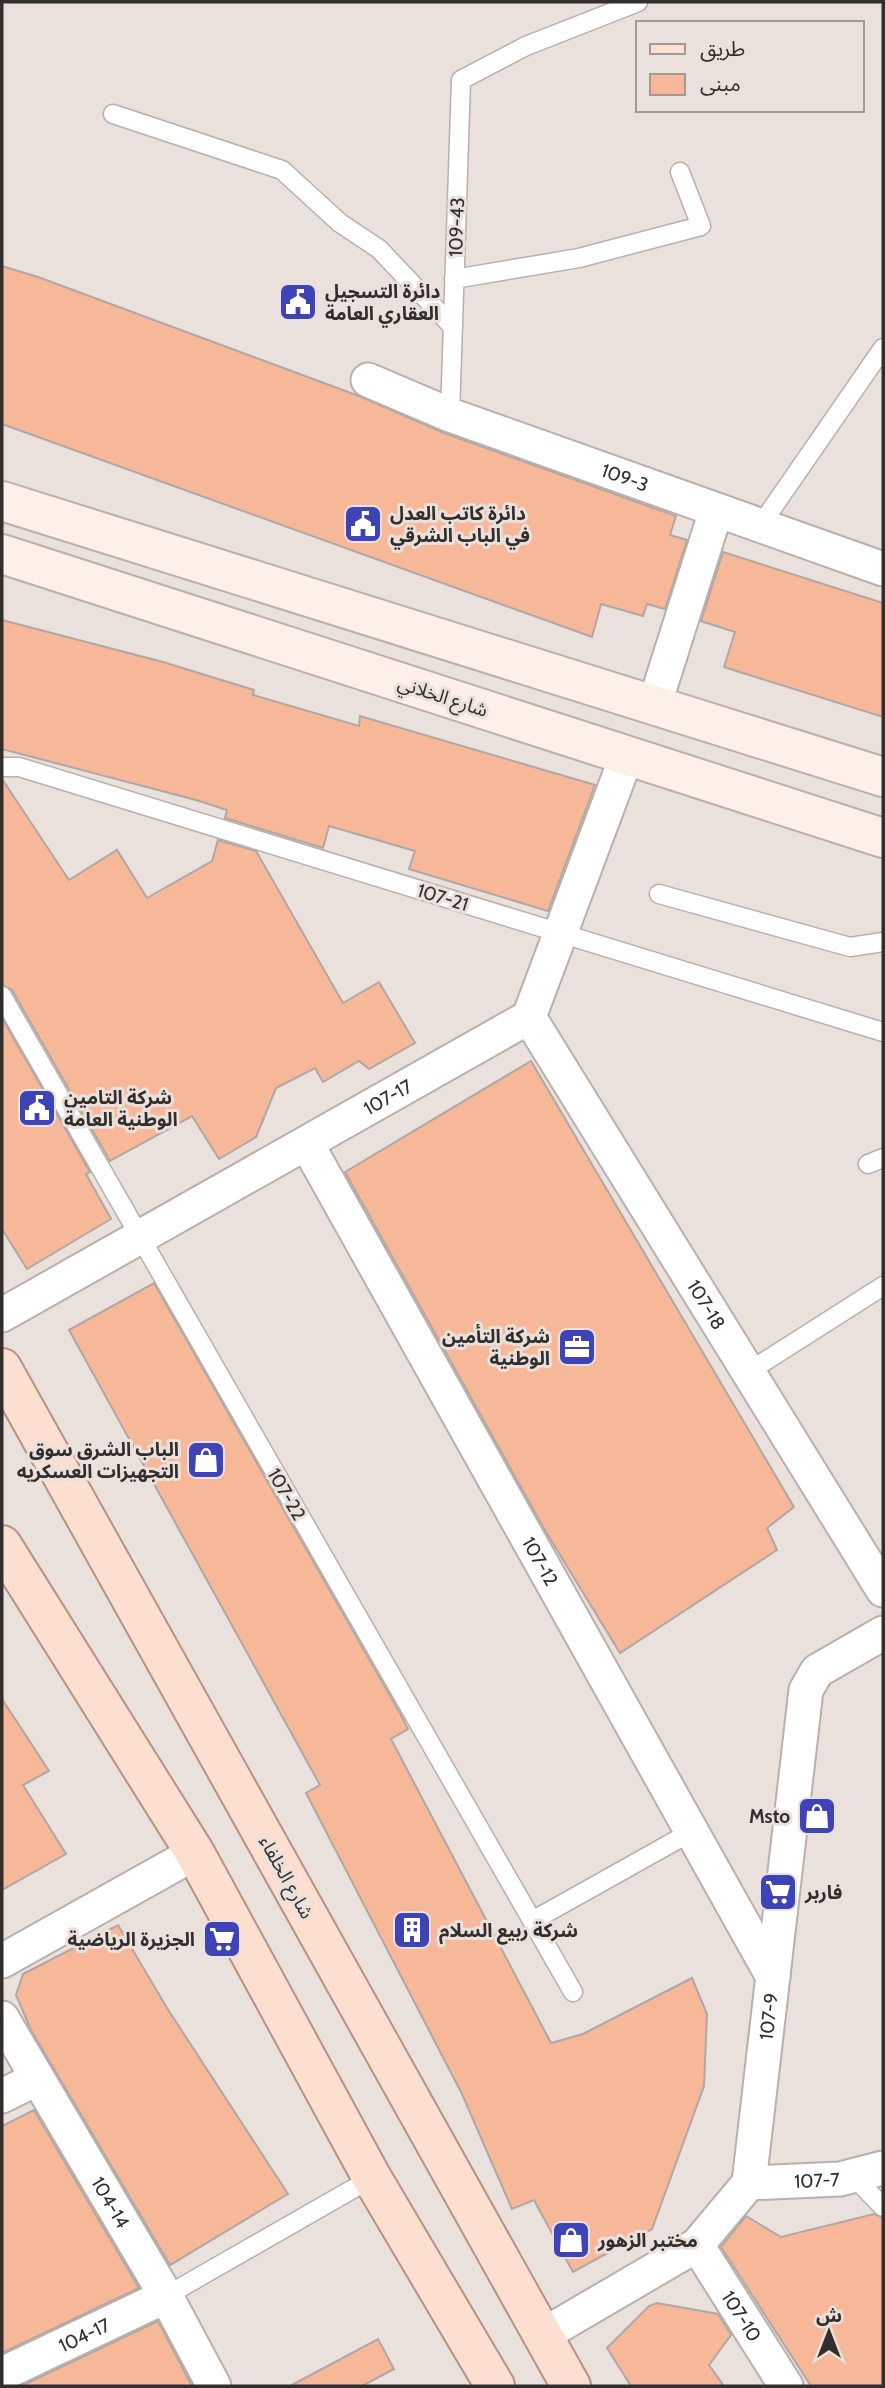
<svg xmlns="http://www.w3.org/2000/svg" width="885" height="2388" font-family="Cabin,'Noto Sans Arabic',sans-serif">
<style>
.building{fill:#f7b89a;stroke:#b0a7a3;stroke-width:2}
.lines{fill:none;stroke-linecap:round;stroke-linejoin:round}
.service-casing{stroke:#b9b0ac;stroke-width:21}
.minor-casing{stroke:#b9b0ac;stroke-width:37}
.secondary-casing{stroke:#b9b0ac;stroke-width:42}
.primary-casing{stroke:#b49383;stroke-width:42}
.service{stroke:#fff;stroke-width:18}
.minor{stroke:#fff;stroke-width:33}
.secondary{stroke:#feefe8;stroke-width:38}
.primary{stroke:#fddfd1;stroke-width:38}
.labels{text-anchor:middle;stroke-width:6;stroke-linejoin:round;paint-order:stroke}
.street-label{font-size:19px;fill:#312e2c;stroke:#eae0dc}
.poi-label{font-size:19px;font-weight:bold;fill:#312e2c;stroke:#eae0dc;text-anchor:start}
</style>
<rect width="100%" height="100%" fill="#eae0dc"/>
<!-- building -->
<g class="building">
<path d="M2 266 38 277 359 396 444 433 676 516 670 535 687 540 665 609 647 604 643 616 601 604 592 637 2 424Z"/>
<path d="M723 552 883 603V717L724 667 735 632 701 621Z"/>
<path d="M2 620 163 662 254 690 253 695 359 726 360 716 595 785 548 911 409 869 415 851 329 826 323 848 225 818 227 810 196 800 2 749Z"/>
<path d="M2 779 69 880 117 850 147 898 212 861 218 840 256 851 343 1003 379 982 415 1043 369 1069 359 1061 323 1082 315 1068 276 1088 256 1137 219 1159 192 1116 110 1161 12 990 2 985Z"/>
<path d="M2 1018 90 1172 86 1174 111 1219 27 1269 2 1229Z"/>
<path d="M531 1061 794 1507 767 1528 777 1550 620 1653 546 1532 345 1172Z"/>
<path d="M154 1283 401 1715 408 1729 391 1739 551 2043 583 2034 692 1978 707 2014 704 2086 652 2229 573 2272 534 2200 512 2209 462 2094 306 1793 320 1785 69 1330Z"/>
<path d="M2 1699 49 1771 23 1785 66 1854 2 1890Z"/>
<path d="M118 1925 167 2008 288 2194 170 2265 31 2030 16 1995 23 1974Z"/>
<path d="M34 2110 139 2288 2 2353V2126Z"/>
<path d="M874 2214 883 2218V2386H811L721 2247 746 2216 781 2237Z"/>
<path d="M657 2303 718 2314 731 2335 709 2365 724 2386H631L607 2348 649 2306Z"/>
<path d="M158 2321 192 2386H21Z"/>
<path d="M378 2339 394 2369 362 2386H290Z"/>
</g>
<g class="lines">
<defs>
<g id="service">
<path d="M113 114 282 170 340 223 379 249 453 327"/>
<path d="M454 279 579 258 701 226 680 172"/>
<path d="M450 415 461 80 526 46 638 2"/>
<path d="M760 526 883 348"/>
<path d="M2 767H19L883 1032"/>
<path d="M659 894 850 947 883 942"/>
<path d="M2 996 573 1992"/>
<path d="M868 1164 883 1158"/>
<path d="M748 1372 883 1286"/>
<path d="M532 1921 691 1832"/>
<path d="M853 2176 883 2207"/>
<path d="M166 2296 372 2178"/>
</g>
<g id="minor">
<path id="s1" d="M368 380 450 415 883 569"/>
<path d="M654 706 716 511"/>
<path id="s2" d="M529 1017 883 1590"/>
<path id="s3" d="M307 1144 773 1977"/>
<path id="s4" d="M2 1315 529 1017 627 755"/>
<path d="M2 1961 195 1853"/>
<path id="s5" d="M2 2018 166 2296 214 2386"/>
<path d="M2 2096 36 2079"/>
<path id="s6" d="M749 2183 840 2179 883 2168"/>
<path id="s7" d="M697 2245 786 2386"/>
<path id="s8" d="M543 2335 697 2245 749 2183 806 1690 817 1671 883 1633"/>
<path id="s9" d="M2 2374 166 2296"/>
</g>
<g id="secondary">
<path d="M2 501 883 777"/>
<path d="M2 554 883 838"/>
</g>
<g id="primary">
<path d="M2 1368 571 2386"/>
<path d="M2 1545 195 1853 372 2178 495 2386"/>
</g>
</defs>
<!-- service casing -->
<use href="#service" class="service-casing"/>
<!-- minor casing -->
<use href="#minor" class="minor-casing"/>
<!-- secondary casing -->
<use href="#secondary" class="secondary-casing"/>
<!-- primary casing -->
<use href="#primary" class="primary-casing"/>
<!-- service -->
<use href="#service" class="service"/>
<!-- minor -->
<use href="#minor" class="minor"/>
<!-- secondary -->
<use href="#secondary" class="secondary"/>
<!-- primary -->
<use href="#primary" class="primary"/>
</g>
<!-- icons -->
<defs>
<symbol id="civic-square" viewBox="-11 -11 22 22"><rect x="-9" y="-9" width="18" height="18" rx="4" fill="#3e43b8" stroke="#eae0dc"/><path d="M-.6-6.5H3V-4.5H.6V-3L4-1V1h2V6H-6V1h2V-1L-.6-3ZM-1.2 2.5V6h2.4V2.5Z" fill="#fff"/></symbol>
<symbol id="office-square" viewBox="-11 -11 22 22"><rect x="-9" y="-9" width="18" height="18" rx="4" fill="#3e43b8" stroke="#eae0dc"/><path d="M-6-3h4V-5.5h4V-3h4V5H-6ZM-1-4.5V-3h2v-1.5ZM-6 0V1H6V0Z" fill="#fff"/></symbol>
<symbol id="shop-square" viewBox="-11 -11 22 22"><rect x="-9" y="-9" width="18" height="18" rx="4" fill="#3e43b8" stroke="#eae0dc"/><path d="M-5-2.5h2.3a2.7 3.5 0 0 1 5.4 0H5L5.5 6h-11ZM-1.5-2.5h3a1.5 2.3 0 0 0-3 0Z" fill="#fff"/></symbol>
<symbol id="supermarket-square" viewBox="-11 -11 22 22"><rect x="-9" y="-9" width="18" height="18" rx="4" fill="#3e43b8" stroke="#eae0dc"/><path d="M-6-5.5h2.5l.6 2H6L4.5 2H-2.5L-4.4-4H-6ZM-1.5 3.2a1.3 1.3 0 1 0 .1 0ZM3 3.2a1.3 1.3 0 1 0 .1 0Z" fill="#fff"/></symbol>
<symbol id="building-square" viewBox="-11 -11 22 22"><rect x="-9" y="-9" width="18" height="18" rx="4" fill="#3e43b8" stroke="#eae0dc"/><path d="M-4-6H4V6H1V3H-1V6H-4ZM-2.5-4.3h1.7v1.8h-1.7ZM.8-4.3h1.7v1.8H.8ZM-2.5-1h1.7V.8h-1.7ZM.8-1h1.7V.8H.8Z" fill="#fff"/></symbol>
</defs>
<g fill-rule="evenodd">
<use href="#civic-square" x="276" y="280" width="44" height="44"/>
<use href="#civic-square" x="341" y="502" width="44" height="44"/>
<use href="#civic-square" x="15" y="1086" width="44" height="44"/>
<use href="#office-square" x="555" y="1325" width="44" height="44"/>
<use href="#shop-square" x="184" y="1438" width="44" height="44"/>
<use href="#shop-square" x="795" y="1794" width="44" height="44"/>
<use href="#supermarket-square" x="756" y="1870" width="44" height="44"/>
<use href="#building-square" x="390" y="1908" width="44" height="44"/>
<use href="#supermarket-square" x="200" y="1917" width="44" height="44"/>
<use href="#shop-square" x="549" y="2218" width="44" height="44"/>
</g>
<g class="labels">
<!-- street labels -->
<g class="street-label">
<text transform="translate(456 227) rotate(-88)" y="7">109-43</text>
<text dy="7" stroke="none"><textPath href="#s1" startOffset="275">109-3</textPath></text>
<text transform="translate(443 696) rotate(18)" y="7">شارع الخلاني</text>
<text transform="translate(443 897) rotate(17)" y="7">107-21</text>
<text dy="7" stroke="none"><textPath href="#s4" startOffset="443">107-17</textPath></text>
<text dy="7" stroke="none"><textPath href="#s2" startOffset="338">107-18</textPath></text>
<text transform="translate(287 1494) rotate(60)" y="7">107-22</text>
<text dy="7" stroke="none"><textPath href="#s3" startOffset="478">107-12</textPath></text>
<text transform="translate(287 1877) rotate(61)" y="7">شارع الخلفاء</text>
<text dy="7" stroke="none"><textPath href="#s8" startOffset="427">107-9</textPath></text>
<text dy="7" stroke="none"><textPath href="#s6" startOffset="68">107-7</textPath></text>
<text dy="7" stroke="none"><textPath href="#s5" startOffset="214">104-14</textPath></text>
<text dy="7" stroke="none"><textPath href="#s7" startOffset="84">107-10</textPath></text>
<text dy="7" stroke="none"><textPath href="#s9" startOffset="91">104-17</textPath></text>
</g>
<!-- poi labels -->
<g class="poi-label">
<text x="325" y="298">دائرة التسجيل<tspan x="325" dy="22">العقاري العامة</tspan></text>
<text x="390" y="520">دائرة كاتب العدل<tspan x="390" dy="22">في الباب الشرقي</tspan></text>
<text x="64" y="1104">شركة التامين<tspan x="64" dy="22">الوطنية العامة</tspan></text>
<text x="550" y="1343" text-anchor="end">شركة التأمين<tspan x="550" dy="22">الوطنية</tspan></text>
<text x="179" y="1456" text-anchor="end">الباب الشرق سوق<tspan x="179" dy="22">التجهيزات العسكريه</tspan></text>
<text x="790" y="1823" text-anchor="end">Msto</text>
<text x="805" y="1899">فاربر</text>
<text x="439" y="1937">شركة ربيع السلام</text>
<text x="195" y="1946" text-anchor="end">الجزيرة الرياضية</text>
<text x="598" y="2247">مختبر الزهور</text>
</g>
</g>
<!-- border -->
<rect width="885" height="2388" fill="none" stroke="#312e2c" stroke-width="7"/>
<!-- legend -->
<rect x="636" y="21" width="228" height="91" fill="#eae0dc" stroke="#a09996" stroke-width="2"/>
<rect x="650" y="44" width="35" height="10" fill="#fddfd1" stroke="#a09996" stroke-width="2"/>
<text x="700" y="56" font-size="21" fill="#312e2c">طريق</text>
<rect x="650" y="74" width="35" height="21" fill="#f7b89a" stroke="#a09996" stroke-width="2"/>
<text x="700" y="91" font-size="21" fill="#312e2c">مبنى</text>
<!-- north arrow -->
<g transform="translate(829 2332)" stroke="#eae0dc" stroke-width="5" paint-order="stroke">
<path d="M0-5L12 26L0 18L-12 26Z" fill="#312e2c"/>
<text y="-10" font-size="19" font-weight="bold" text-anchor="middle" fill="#312e2c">ش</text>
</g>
</svg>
